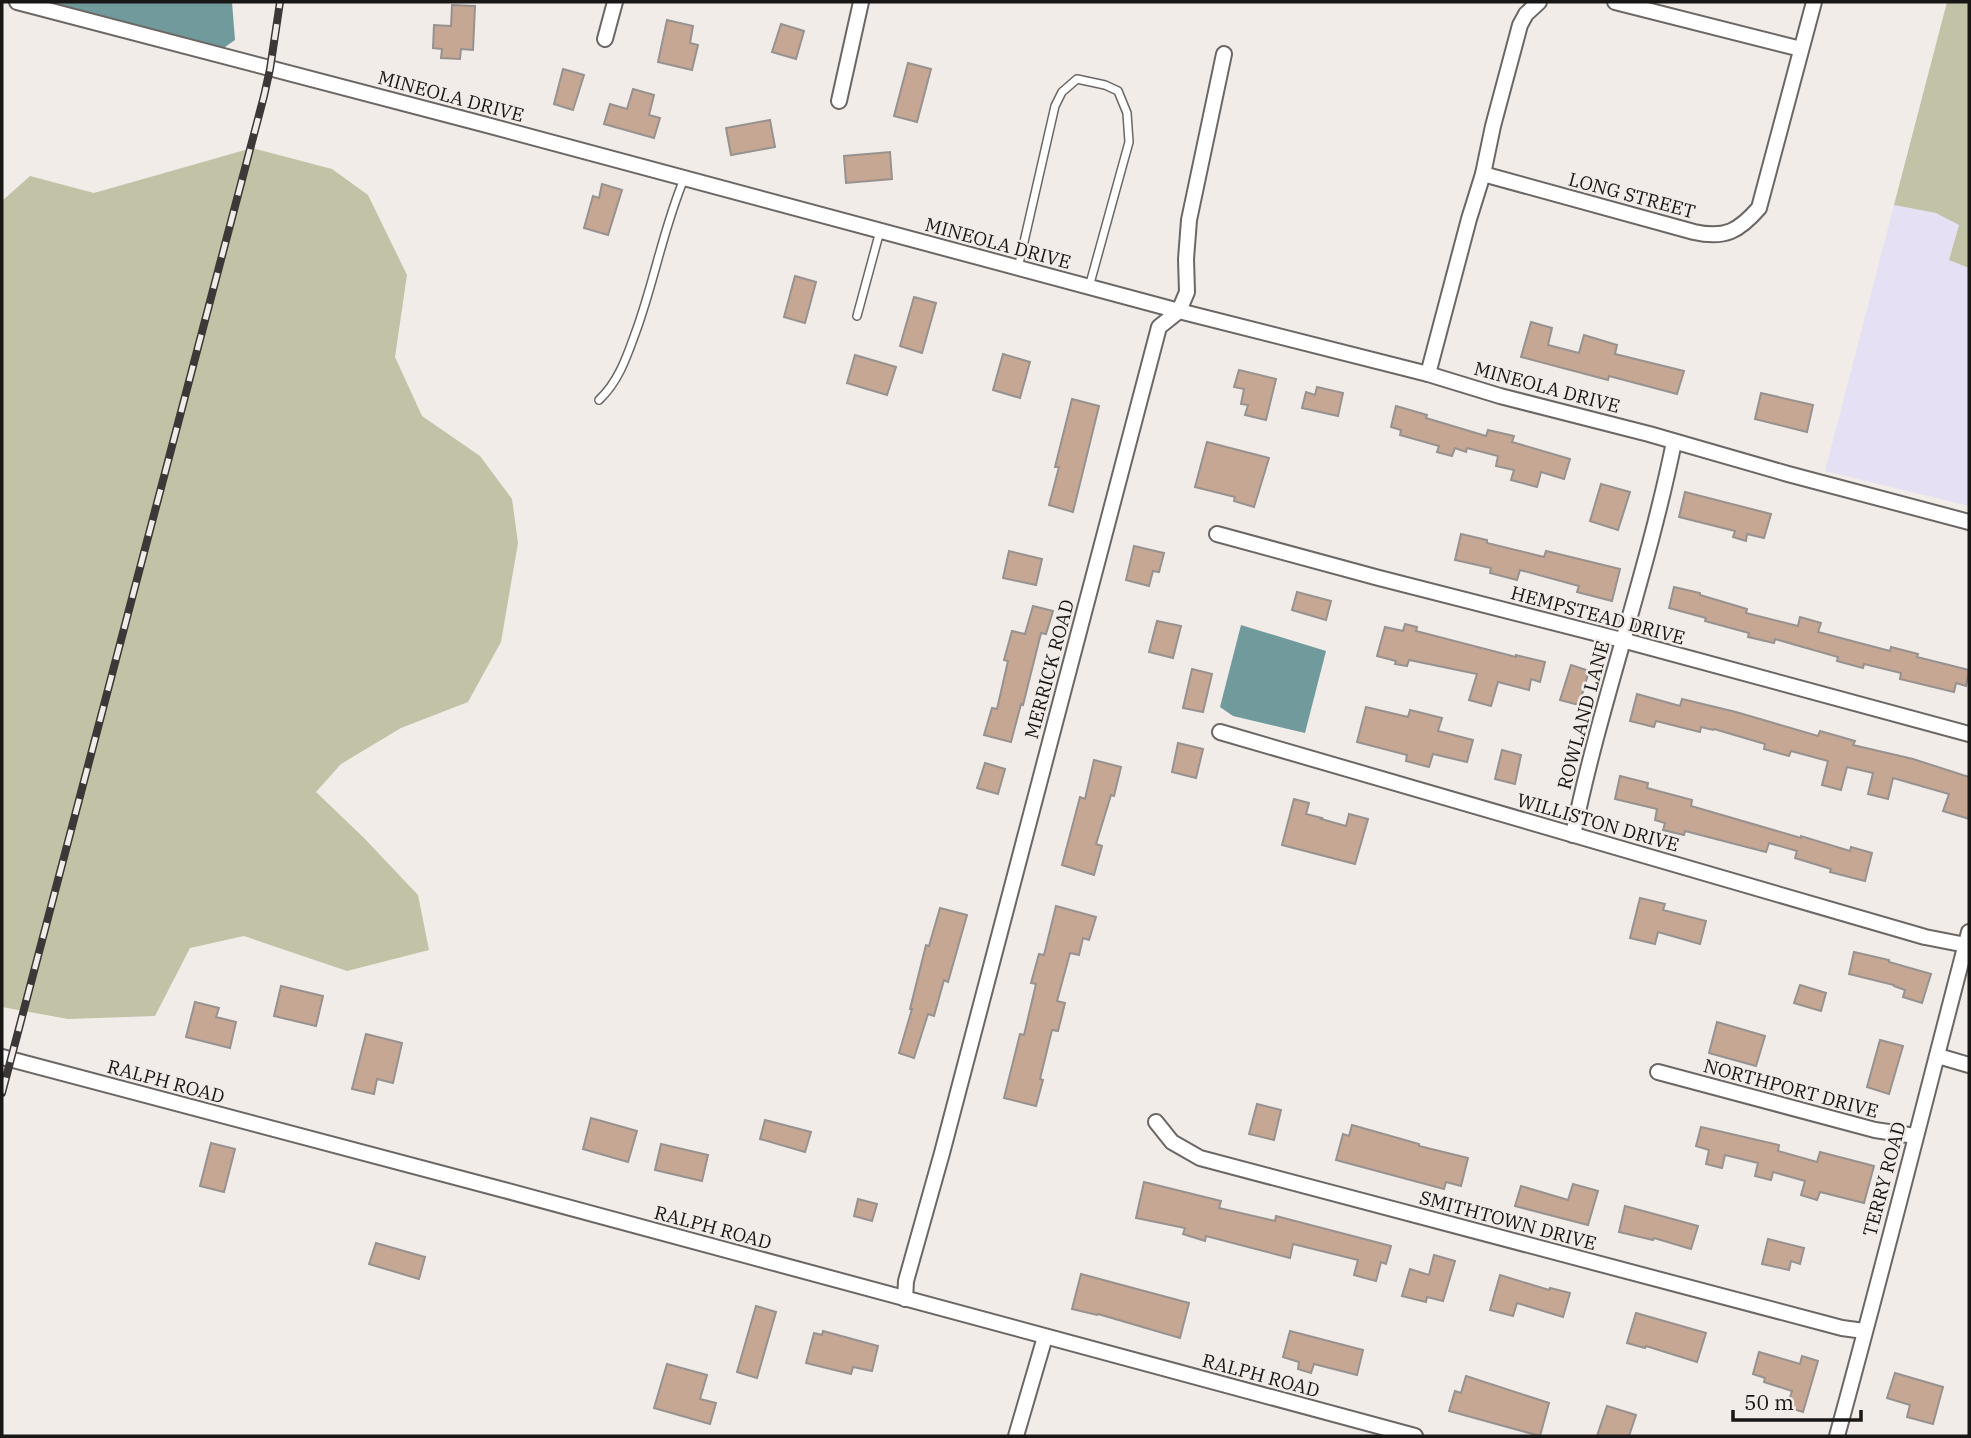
<svg xmlns="http://www.w3.org/2000/svg" width="1971" height="1438" font-family="'IBM Plex Serif',serif">
<style>
.commercial{fill:#e6e0f5}
.green{fill:#c1c2a6}
.water{fill:#719a9c}
.building{fill:#c5a794;stroke:#97928f;stroke-width:2}
.lines{fill:none;stroke-linecap:round;stroke-linejoin:round}
.lane-casing{stroke:#6c6764;stroke-width:10}
.street-casing{stroke:#6c6764;stroke-width:18}
.lane{stroke:#fff;stroke-width:7}
.street{stroke:#fff;stroke-width:14}
.rail-casing{stroke:#3b3837;stroke-width:8}
.rail{stroke:#f2ece9;stroke-width:5;stroke-dasharray:16;stroke-linecap:butt}
.labels{text-anchor:middle;stroke-width:5;stroke-linejoin:round;paint-order:stroke}
.street-label{font-size:19px;fill:#191716;stroke:#f2ece9}
</style>
<rect width="100%" height="100%" fill="#f2ece9"/>
<!-- commercial -->
<path class="commercial" d="M1894 205 1936 213 1960 225 1949 259 1969 268V506L1825 471Z"/>
<!-- green -->
<g class="green">
<path d="M1947 2H1969V268L1949 260 1959 225 1936 213 1894 205Z"/>
<path d="M252 148 332 169 368 195 407 275 395 357 422 416 480 456 512 499 518 543 501 642 468 702 401 728 341 764 316 792 364 838 418 895 429 950 347 971 244 936 190 948 155 1016 68 1019 2 1007V201L30 176 94 193Z"/>
</g>
<!-- water -->
<g class="water">
<path d="M50 2H232L235 40 218 52Z"/>
<path d="M1241 625 1326 651 1305 733 1233 716 1220 707Z"/>
</g>
<!-- building -->
<g class="building">
<path d="M452 5 475 6 473 50 461 49 460 59 441 58 442 49 433 48 434 25 451 26Z"/>
<path d="M667 20 693 26 690 43 698 45 692 70 658 62Z"/>
<path d="M781 24 804 31 796 59 772 52Z"/>
<path d="M908 63 931 69 917 122 894 116Z"/>
<path d="M563 69 584 75 573 110 554 104Z"/>
<path d="M633 89 654 95 649 115 660 118 654 138 604 124 610 104 627 109Z"/>
<path d="M770 120 775 147 731 155 726 128Z"/>
<path d="M890 152 892 179 846 183 844 156Z"/>
<path d="M602 184 622 190 608 235 584 228 593 196 599 198Z"/>
<path d="M795 276 816 282 805 323 784 317Z"/>
<path d="M914 297 936 303 922 353 900 346Z"/>
<path d="M1531 322 1552 328 1548 345 1579 353 1584 335 1617 345 1615 354 1684 371 1677 394 1609 376 1608 380 1521 357Z"/>
<path d="M1003 354 1030 362 1020 398 993 390Z"/>
<path d="M855 355 896 367 887 395 847 383Z"/>
<path d="M1239 370 1276 379 1266 420 1245 415 1248 405 1241 404 1244 389 1234 387Z"/>
<path d="M1317 387 1343 393 1338 416 1302 408 1306 392 1315 395Z"/>
<path d="M1761 393 1813 405 1807 432 1755 419Z"/>
<path d="M1072 399 1099 406 1073 512 1049 505 1059 467H1055Z"/>
<path d="M1396 406 1427 415 1426 418 1486 436 1488 430 1514 436 1512 442 1570 459 1564 479 1541 472 1537 487 1511 480 1514 470 1496 466 1498 456 1467 448 1466 452 1455 448 1452 456 1437 452 1439 446 1400 435 1401 430 1391 427Z"/>
<path d="M1207 442 1269 458 1254 507 1234 501 1235 497 1195 487Z"/>
<path d="M1601 484 1630 492 1618 530 1590 521Z"/>
<path d="M1685 492 1771 514 1764 538 1747 534 1746 541 1733 537 1735 531 1679 517Z"/>
<path d="M1461 534 1487 540V543L1544 557 1546 551 1620 569 1612 601 1577 592 1579 586 1520 570 1517 580 1490 573 1491 568 1455 560Z"/>
<path d="M1134 546 1164 553 1159 572 1153 571 1149 586 1126 580Z"/>
<path d="M1009 551 1042 559 1036 585 1003 578Z"/>
<path d="M1674 587 1700 593V595L1747 609 1746 613 1798 626 1800 617 1821 623 1818 632 1890 651 1891 647 1918 654 1917 657 1969 670 1966 686 1956 683 1954 692 1900 679 1901 673 1864 664 1863 668 1837 661 1838 657 1775 639 1774 643 1748 637 1749 633 1705 621 1706 618 1669 608Z"/>
<path d="M1297 592 1331 601 1326 620 1292 610Z"/>
<path d="M1033 606 1053 611 1046 634 1041 633 1023 705 1021 704 1011 742 984 735 992 708 997 709 1008 661 1004 660 1012 631 1025 634Z"/>
<path d="M1157 621 1181 626 1173 658 1149 652Z"/>
<path d="M1405 624 1417 627 1416 631 1516 657V655L1545 662 1540 682 1531 679 1529 690 1498 682 1491 706 1469 700 1477 674 1409 660 1407 666 1395 664 1396 661 1377 656 1385 627 1403 631Z"/>
<path d="M1571 665 1589 671 1579 705 1560 700Z"/>
<path d="M1192 669 1212 674 1203 712 1183 708Z"/>
<path d="M1637 694 1680 706 1682 699 1736 712 1818 736 1820 731 1855 741 1853 745 1913 759 1969 777V819L1943 811 1949 794 1893 778 1888 799 1868 794 1873 773 1847 767 1841 790 1822 785 1828 761 1791 751 1789 756 1764 749 1765 744 1714 729 1713 730 1701 727 1700 732 1656 721 1654 727 1630 721Z"/>
<path d="M1366 707 1408 717 1410 710 1442 718 1438 731 1473 740 1467 762 1433 754 1429 767 1406 761 1407 755 1357 742Z"/>
<path d="M1178 743 1203 749 1196 778 1172 772Z"/>
<path d="M1502 750 1521 755 1515 784 1495 779Z"/>
<path d="M1094 760 1121 767 1114 796 1111 795 1096 844 1102 846 1094 875 1062 865 1080 797 1085 799Z"/>
<path d="M985 763 1005 769 998 794 977 788Z"/>
<path d="M1620 776 1648 783 1647 788 1692 800 1691 806 1801 838V836L1850 851 1851 847 1872 853 1865 881 1830 872 1831 869 1795 858 1797 851 1769 843 1766 852 1685 831 1684 835 1663 830 1665 823 1655 820 1657 809 1615 799Z"/>
<path d="M1294 799 1309 803 1306 814 1322 818 1321 819 1346 826 1349 814 1368 819 1355 864 1282 845Z"/>
<path d="M1640 898 1665 904 1663 910 1706 921 1700 944 1658 932 1655 944 1630 938Z"/>
<path d="M1056 906 1096 917 1089 940 1083 938 1079 955 1070 953 1057 1001 1065 1003 1058 1031 1052 1030 1040 1079 1043 1080 1036 1106 1004 1098 1020 1034 1024 1035 1036 984 1031 983 1039 954 1044 955Z"/>
<path d="M940 908 967 915 948 982 944 980 934 1016 928 1014 914 1058 899 1053 912 1009H910L926 945 929 946Z"/>
<path d="M1854 952 1889 960V962L1931 974 1922 1003 1903 997 1905 990 1894 986V985L1849 974Z"/>
<path d="M1800 985 1826 993 1821 1011 1794 1003Z"/>
<path d="M281 986 323 996 316 1026 274 1016Z"/>
<path d="M195 1002 219 1008 216 1017 236 1022 230 1048 186 1037Z"/>
<path d="M1717 1022 1765 1036 1756 1066 1709 1053Z"/>
<path d="M366 1034 402 1043 393 1083 377 1079 374 1094 352 1089Z"/>
<path d="M1880 1040 1903 1046 1889 1094 1867 1087Z"/>
<path d="M1257 1104 1281 1110 1274 1140 1249 1134Z"/>
<path d="M591 1118 637 1131 628 1162 583 1149Z"/>
<path d="M765 1120 811 1132 805 1152 760 1139Z"/>
<path d="M1352 1125 1419 1144V1146L1468 1158 1461 1186 1446 1182 1444 1189 1336 1160 1343 1134 1349 1136Z"/>
<path d="M1701 1127 1779 1145 1778 1151 1817 1162 1820 1152 1874 1166 1864 1203 1820 1192 1817 1200 1801 1195 1805 1181 1773 1172 1771 1180 1755 1176 1758 1163 1725 1155 1722 1168 1706 1164 1709 1150 1696 1146Z"/>
<path d="M211 1143 235 1149 224 1192 200 1186Z"/>
<path d="M661 1144 708 1155 702 1181 655 1170Z"/>
<path d="M1144 1182 1221 1201 1219 1208 1275 1221 1276 1216 1391 1246 1386 1264 1381 1262 1376 1281 1354 1275 1358 1260 1293 1244 1290 1258 1206 1236 1205 1241 1183 1234 1185 1228 1136 1218Z"/>
<path d="M1573 1184 1598 1191 1588 1225 1515 1206 1521 1186 1568 1200Z"/>
<path d="M858 1199 877 1204 872 1221 854 1216Z"/>
<path d="M1625 1206 1698 1226 1691 1249 1654 1238 1653 1240 1619 1232Z"/>
<path d="M1768 1239 1804 1248 1800 1264 1791 1261 1789 1270 1762 1264Z"/>
<path d="M376 1243 425 1257 419 1279 369 1264Z"/>
<path d="M1434 1255 1455 1261 1443 1301 1427 1297 1426 1302 1402 1296 1410 1269 1429 1275Z"/>
<path d="M1081 1274 1189 1303 1180 1338 1098 1314 1097 1315 1072 1309Z"/>
<path d="M1500 1275 1549 1290 1550 1288 1570 1293 1563 1317 1517 1303 1513 1316 1490 1310Z"/>
<path d="M756 1306 776 1312 757 1378 737 1372Z"/>
<path d="M1636 1313 1706 1333 1697 1362 1646 1346 1645 1348 1627 1343Z"/>
<path d="M823 1331 878 1346 872 1371 853 1367 851 1374 806 1363 814 1333 822 1335Z"/>
<path d="M1290 1331 1363 1350 1357 1375 1314 1364 1311 1373 1298 1369 1299 1362 1283 1357Z"/>
<path d="M1759 1352 1800 1364 1802 1356 1818 1361 1803 1412 1787 1407 1792 1391 1764 1382 1765 1378 1753 1374Z"/>
<path d="M667 1364 707 1375 700 1399 716 1403 710 1424 654 1408Z"/>
<path d="M1895 1373 1943 1387 1933 1424 1907 1417 1910 1405 1887 1398Z"/>
<path d="M1466 1376 1549 1403 1540 1436 1449 1411 1455 1391 1461 1393Z"/>
<path d="M1607 1406 1636 1415 1629 1436H1597Z"/>
</g>
<g class="lines">
<defs>
<g id="lane">
<path d="M1018 268 1055 106 1062 92 1077 79 1105 85 1118 91 1127 113 1129 142 1089 287"/>
<path d="M857 316 880 231"/>
<path d="M599 400C618 382 626 359 635 334 654 283 663 229 684 179"/>
</g>
<g id="street">
<path d="M17 2 483 124 1179 311 1428 374 1500 396 1649 434 1788 474 1969 522"/>
<path d="M1615 2 1801 49"/>
<path d="M605 39 615 2"/>
<path d="M839 101 861 2"/>
<path d="M1483 174 1694 232C1725 239 1739 231 1759 208L1814 2"/>
<path d="M1428 374 1469 219 1483 174 1493 126 1520 25 1526 14 1539 2"/>
<path d="M1217 534 1379 578 1622 640 1969 734"/>
<path d="M1220 732 1925 937 1966 945"/>
<path d="M1573 835C1600 703 1647 575 1674 442"/>
<path d="M1938 1056 1969 1065"/>
<path d="M2 1057 504 1190 1415 1436"/>
<path d="M1658 1072 1875 1130 1915 1136"/>
<path d="M1156 1122 1172 1142 1200 1158 1842 1328 1864 1331"/>
<path d="M905 1299 906 1281 942 1153 1159 327 1179 311 1187 292 1186 259 1189 220 1224 54"/>
<path d="M1016 1436 1045 1337"/>
<path d="M1837 1436C1883 1269 1925 1100 1969 932"/>
</g>
</defs>
<!-- lane casing -->
<use href="#lane" class="lane-casing"/>
<!-- street casing -->
<use href="#street" class="street-casing"/>
<!-- lane -->
<use href="#lane" class="lane"/>
<!-- street -->
<use href="#street" class="street"/>
<defs>
<path id="rail" d="M2 1093 264 96 270 69 280 2"/>
</defs>
<!-- rail casing -->
<use href="#rail" class="rail-casing"/>
<!-- rail -->
<use href="#rail" class="rail"/>
</g>
<g class="labels">
<!-- street labels -->
<g class="street-label">
<text transform="translate(451 96) rotate(15)" y="7">MINEOLA DRIVE</text>
<text transform="translate(1632 195) rotate(15)" y="7">LONG STREET</text>
<text transform="translate(998 243) rotate(15)" y="7">MINEOLA DRIVE</text>
<text transform="translate(1547 387) rotate(15)" y="7">MINEOLA DRIVE</text>
<text transform="translate(1598 615) rotate(15)" y="7">HEMPSTEAD DRIVE</text>
<text transform="translate(1049 669) rotate(-75)" y="7">MERRICK ROAD</text>
<text transform="translate(1583 715) rotate(-75)" y="7">ROWLAND LANE</text>
<text transform="translate(1598 822) rotate(16)" y="7">WILLISTON DRIVE</text>
<text transform="translate(166 1081) rotate(15)" y="7">RALPH ROAD</text>
<text transform="translate(1791 1088) rotate(15)" y="7">NORTHPORT DRIVE</text>
<text transform="translate(1884 1179) rotate(-75)" y="7">TERRY ROAD</text>
<text transform="translate(1508 1220) rotate(15)" y="7">SMITHTOWN DRIVE</text>
<text transform="translate(713 1227) rotate(15)" y="7">RALPH ROAD</text>
<text transform="translate(1261 1375) rotate(15)" y="7">RALPH ROAD</text>
</g>
</g>
<!-- border -->
<rect width="1971" height="1438" fill="none" stroke="#191716" stroke-width="7"/>
<!-- scale -->
<path d="M1733 1410v10h128v-10" fill="none" stroke="#191716" stroke-width="3.5"/>
<text x="1744" y="1410" font-size="21" fill="#191716" stroke="#f2ece9" stroke-width="5" paint-order="stroke">50 m</text>
</svg>
